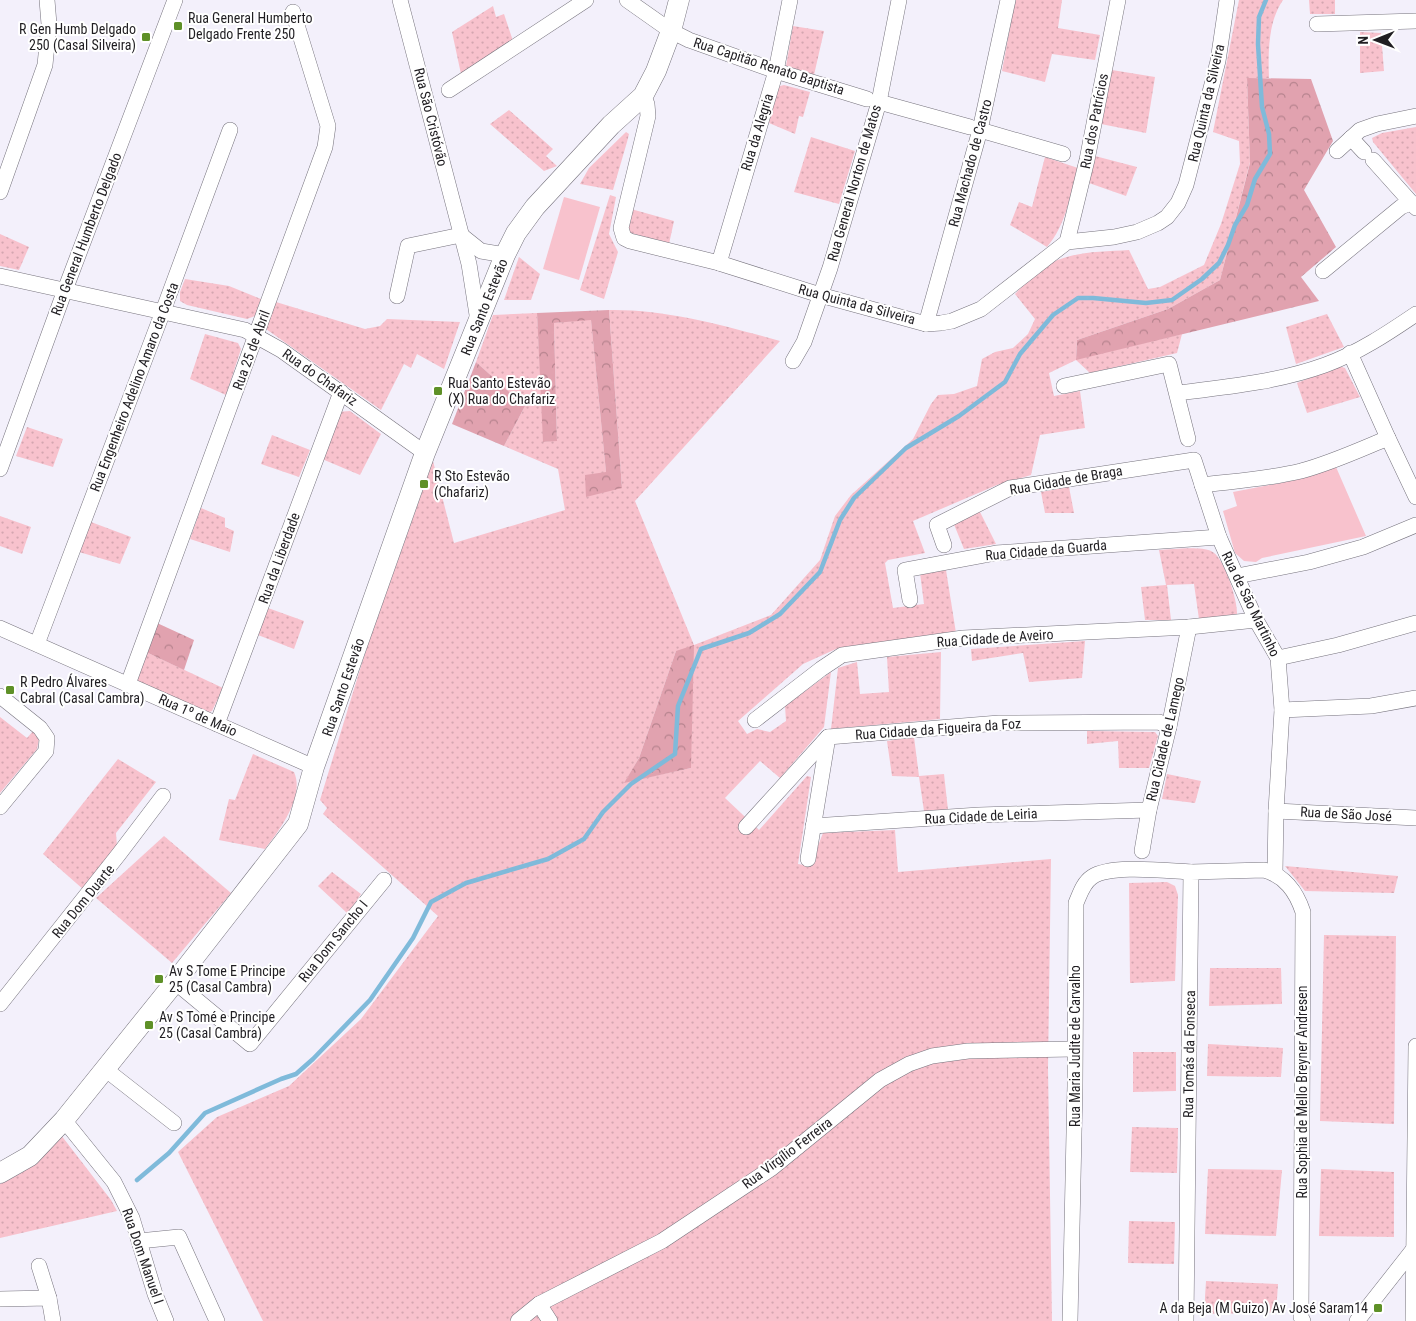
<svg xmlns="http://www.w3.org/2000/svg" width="1416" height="1321" font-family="'Roboto Condensed',sans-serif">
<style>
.green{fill:url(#green-dots);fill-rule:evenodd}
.forest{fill:url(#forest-crowns)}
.pitch{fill:#f8c2cd}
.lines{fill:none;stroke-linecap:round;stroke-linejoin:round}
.stream{stroke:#7fbada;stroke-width:4.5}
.street-casing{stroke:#76737d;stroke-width:16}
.secondary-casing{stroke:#76737d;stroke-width:21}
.street{stroke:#fff;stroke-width:15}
.secondary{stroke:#fff;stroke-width:20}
.poi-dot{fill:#5e9027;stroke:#fff;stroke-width:2}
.labels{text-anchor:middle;stroke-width:4;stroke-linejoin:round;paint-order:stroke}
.poi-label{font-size:14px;fill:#201e22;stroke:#fff;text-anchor:start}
.street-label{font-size:14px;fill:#201e22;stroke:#fff}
</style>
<defs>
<pattern id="green-dots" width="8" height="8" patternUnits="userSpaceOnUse" patternTransform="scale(1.25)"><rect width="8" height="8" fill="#f8c2cd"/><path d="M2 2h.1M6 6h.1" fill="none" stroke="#d4a6b0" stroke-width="1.8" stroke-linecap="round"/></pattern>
<pattern id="forest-crowns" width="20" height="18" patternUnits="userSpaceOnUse" patternTransform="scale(1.25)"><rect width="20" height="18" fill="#e1a2af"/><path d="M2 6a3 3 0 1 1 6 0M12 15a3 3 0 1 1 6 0" fill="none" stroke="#b6838e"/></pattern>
</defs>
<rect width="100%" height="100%" fill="#f3f0fb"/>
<!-- green -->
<g class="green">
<path d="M1015 0H1062L1058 28 1100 35 1095 60 1052 54 1045 82 1002 71Z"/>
<path d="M1239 0H1283C1268 22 1268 52 1269 78L1247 79 1250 162 1220 280 1168 309 1077 340 1076 359 1182 334 1177 353 1090 373 1076 360 1049 373 1054 396 1080 391 1085 428 1040 435 1031 475 997 485 913 521 925 553 888 560 885 563 893 608 924 604 920 573 946 570 956 633 836 649 803 664 738 721 747 734 757 729 770 732 786 721 785 706 831 672 824 727 780 778 760 761 725 798 759 830 807 776 811 777 798 864 810 866 823 833 895 830 898 872 1051 859 1048 1069 1052 1321H263L178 1152 217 1117 289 1086 361 1019 438 916 323 814 327 808 320 800 366 650 433 461 454 543 565 510 558 469 504 446 525 406 476 362 493 315 537 313 544 442 557 440 554 323 591 319 606 472 622 488 609 310C666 309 726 326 780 341L635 501 694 645 771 615 820 560 835 516 851 495 913 439 931 404 938 395 954 394 977 386 982 359 995 352 1013 348 1028 334 1035 319 1015 294C1022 287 1029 278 1037 272 1063 251 1097 252 1129 250L1148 289 1160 287 1204 265 1221 224 1240 164 1239 141 1213 132ZM676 651 691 768 625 782 639 758Z"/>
<path d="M1309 0H1335V14H1310Z"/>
<path d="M493 6 496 17 504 14 513 41 461 74 452 32Z"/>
<path d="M793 26 824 31 814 75 786 66Z"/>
<path d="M1360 32 1381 33 1384 71 1360 73Z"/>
<path d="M1112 70 1155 77 1146 133 1101 124Z"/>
<path d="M784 85 810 92 803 117 799 116 795 134 769 123 777 90 780 86Z"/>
<path d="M509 110 553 149 546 156 557 166 544 171 490 124Z"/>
<path d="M1416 127V194L1373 142 1372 138 1382 133Z"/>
<path d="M626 132 629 134 627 142 613 190 580 184 589 168Z"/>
<path d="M811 137 855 151 839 204 794 192Z"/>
<path d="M1095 156 1137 167 1126 196 1089 183Z"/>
<path d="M1045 157 1078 168C1070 196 1066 225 1047 247L1010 225 1019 202 1032 207Z"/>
<path d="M610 195 616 197 609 234 618 252 604 299 580 290Z"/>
<path d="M631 209 674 221 669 244 631 233 627 229Z"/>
<path d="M0 234 29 247 19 270 0 266Z"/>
<path d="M519 257 540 274 531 300H504Z"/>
<path d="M185 279 229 286 261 299 255 316 247 319 187 305 180 301V292Z"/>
<path d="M276 302 365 329 380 326 387 319 460 322 444 369 417 354 411 368 404 364 381 410 266 329Z"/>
<path d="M1327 314 1344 347 1296 364 1286 327Z"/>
<path d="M205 334 238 343 241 349 226 395 190 379Z"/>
<path d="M1339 366 1345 368 1360 397 1307 413 1297 383Z"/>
<path d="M350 411 381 434 360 475 322 459 337 412Z"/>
<path d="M27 427 63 439 53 467 16 456Z"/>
<path d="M272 435 310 450 299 477 261 464Z"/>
<path d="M1069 487 1074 513H1045L1041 492Z"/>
<path d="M201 508 225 518V527L234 531 230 552 190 539Z"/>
<path d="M978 508 996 544 964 549 953 522Z"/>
<path d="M0 516 31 527 22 554 0 546Z"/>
<path d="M91 522 131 537 120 564 79 552Z"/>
<path d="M1159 550C1172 549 1201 546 1211 551 1224 556 1238 601 1237 615L1199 619 1194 584 1167 585 1171 620H1145L1141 587 1166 585Z"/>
<path d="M268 608 304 621 294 649 258 635Z"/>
<path d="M1085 641 1082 678 1029 682 1023 653 972 661 971 649Z"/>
<path d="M146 652 223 688 212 711 206 713 136 680Z"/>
<path d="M941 652 940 719 831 729 838 668 857 662 860 694 889 692 887 657Z"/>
<path d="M0 717 27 738 34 730 39 739 37 749 0 793Z"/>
<path d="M1087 731 1155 732 1158 736 1149 768H1119L1118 741 1087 744Z"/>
<path d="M914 737 919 776 944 774 948 810 924 811 919 777 892 776 887 741Z"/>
<path d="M253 754 294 772C305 796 280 830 265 849L219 840 229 799 235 800Z"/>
<path d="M118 759 156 782 116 833 117 847 84 890 43 854Z"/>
<path d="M1167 774 1201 781 1195 803 1162 799Z"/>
<path d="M164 836 231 893 172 963 96 898Z"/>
<path d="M1285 866 1398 876 1394 893 1305 891Z"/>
<path d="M332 872 361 894 348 914 318 886Z"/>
<path d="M1167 882 1175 886 1178 895 1175 981 1130 983 1129 883Z"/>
<path d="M1324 935 1396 936 1394 1124 1320 1121Z"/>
<path d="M1210 968H1281L1282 1004 1209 1006Z"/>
<path d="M1208 1044 1283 1048 1281 1077 1207 1076Z"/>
<path d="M1133 1052H1176V1091L1133 1092Z"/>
<path d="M1132 1127 1178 1128 1177 1173 1130 1172Z"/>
<path d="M61 1135 111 1200 117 1211 0 1238V1184L23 1172Z"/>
<path d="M1208 1169 1282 1170 1276 1236 1205 1234Z"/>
<path d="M1321 1169 1394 1172V1237L1319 1236Z"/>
<path d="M1129 1221 1175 1222 1174 1264 1128 1263Z"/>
<path d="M1206 1281 1278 1284 1276 1313 1204 1314Z"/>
</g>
<!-- forest -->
<g class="forest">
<path d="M1247 78 1311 79 1333 141 1304 190 1336 247 1301 277 1319 301 1076 360 1077 340 1168 309 1220 280 1250 163Z"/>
<path d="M609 310 622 488 586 497 585 475 606 472 591 320 554 323 557 441 543 442 537 313Z"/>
<path d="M476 362 525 406 504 446 452 424Z"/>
<path d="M157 623 194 640 184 670 146 652Z"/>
<path d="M694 645 691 768 624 783 639 758 676 651Z"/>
</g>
<!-- pitch -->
<g class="pitch">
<path d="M564 197 600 207 579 280 543 269Z"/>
<path d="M1336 467 1366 536 1262 558 1256 562 1244 561 1235 553 1223 511 1237 506 1233 492 1285 482Z"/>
</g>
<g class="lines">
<!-- stream -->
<path class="stream" d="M137 1180 169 1153 205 1113 281 1079 296 1074 313 1059 370 1000 413 938 431 902 466 883 548 859 584 839 603 812 631 784 675 754 678 706 701 649 749 633 780 614 820 572 840 520 854 498 906 448 959 416 1005 382 1020 354 1053 315 1078 298H1093L1146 303 1172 300 1202 279 1219 263 1228 245 1235 225 1247 205 1255 179 1270 154 1269 134 1262 107 1258 44 1259 17 1266 0"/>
<defs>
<g id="street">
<path d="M400 0 469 264 478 321"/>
<path d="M627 0 671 31 689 40 776 71 867 99"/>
<path d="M1317 24 1416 21"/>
<path d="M449 90 586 0"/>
<path d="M643 96 647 104 648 116 621 228 624 238 630 241 719 263 820 295 926 324 941 323 952 321 981 309 1067 242 1114 237 1137 232 1158 223 1167 217 1178 203 1186 185 1218 61 1227 0"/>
<path d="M879 102 970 127"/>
<path d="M980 130 1063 154"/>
<path d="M1351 138 1364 152"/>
<path d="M1337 151 1360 130 1377 124 1416 116"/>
<path d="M1373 160 1416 208"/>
<path d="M0 192 45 65 49 24 47 0"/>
<path d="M461 235 481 251 505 255"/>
<path d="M1067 242 1087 160 1118 0"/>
<path d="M719 263 776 71 790 0"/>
<path d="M1323 271 1401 207 1408 204H1416"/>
<path d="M0 276 245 330 281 350 425 453"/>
<path d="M397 296 408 246 461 235"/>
<path d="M926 324 980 130 1008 0"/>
<path d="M1350 353 1388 438 1416 497"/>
<path d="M793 361 804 342 830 268 879 102 899 0"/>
<path d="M1064 386 1169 364 1188 439"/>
<path d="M1178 393C1227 387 1278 382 1325 365 1358 353 1388 333 1416 314"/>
<path d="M0 469 65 290 175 0"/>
<path d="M1202 485C1235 481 1268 479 1301 471 1331 463 1359 450 1388 438"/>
<path d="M944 545 937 525 1010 488 1194 460 1219 537 1256 620 1278 658 1282 710 1276 811 1275 873"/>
<path d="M1237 576 1309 562 1363 547 1416 525"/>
<path d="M910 600 905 570 996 553 1219 537"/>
<path d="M0 628 314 767"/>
<path d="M37 644 159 322 230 130"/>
<path d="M1278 658 1338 645 1416 623"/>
<path d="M128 684 325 147 328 126 293 12"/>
<path d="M0 696 40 728 47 738 46 751 0 807"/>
<path d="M1282 710 1371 706 1416 698"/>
<path d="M755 720 821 669 842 655 963 638 1189 627 1256 620"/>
<path d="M217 724 341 392"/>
<path d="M1276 811 1416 818"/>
<path d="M813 826 979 815 1149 810"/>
<path d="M746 827 828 737 999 723 1159 722 1169 727"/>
<path d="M1142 851 1149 810 1169 727 1189 627"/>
<path d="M808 859 828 737"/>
<path d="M175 982 250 1044 384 880"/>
<path d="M0 1004 119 854 163 796"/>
<path d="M105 1069 174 1123"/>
<path d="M64 1120 114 1182 132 1218 155 1294 166 1321"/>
<path d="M139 1241 179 1237 217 1321"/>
<path d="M39 1266 49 1298"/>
<path d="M0 1299 49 1298 53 1321"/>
<path d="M539 1304 550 1321"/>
<path d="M518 1321 539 1304 662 1241 772 1168 880 1080 909 1064 932 1056 968 1051 1074 1049"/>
<path d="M1070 1321 1075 1086 1076 903C1080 894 1083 883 1092 877 1111 864 1167 871 1191 872"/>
<path d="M1186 1321 1191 872 1264 870C1285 876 1296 891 1303 912L1301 1317 1303 1321"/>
<path d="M1357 1321 1416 1246"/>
<path d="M1413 1321 1416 1046"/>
</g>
<path id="secondary" d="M0 1173 30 1156 64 1120 175 982 298 824 314 767 425 453 505 255 516 233 535 207 611 125 643 96 656 71 671 31 679 0"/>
</defs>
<!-- street casing -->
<use href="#street" class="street-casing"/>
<!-- secondary casing -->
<use href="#secondary" class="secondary-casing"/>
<!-- street -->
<use href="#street" class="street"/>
<!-- secondary -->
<use href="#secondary" class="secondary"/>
</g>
<!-- markers -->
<g class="poi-dot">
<rect x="173" y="21" width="10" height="10" rx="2.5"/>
<rect x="141" y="32" width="10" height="10" rx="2.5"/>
<rect x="433" y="386" width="10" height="10" rx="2.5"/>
<rect x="419" y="479" width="10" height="10" rx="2.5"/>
<rect x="5" y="685" width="10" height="10" rx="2.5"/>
<rect x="154" y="974" width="10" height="10" rx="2.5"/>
<rect x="144" y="1020" width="10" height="10" rx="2.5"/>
<rect x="1373" y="1303" width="10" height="10" rx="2.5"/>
</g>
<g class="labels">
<!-- poi labels -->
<g class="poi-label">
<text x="188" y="23">Rua General Humberto<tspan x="188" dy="16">Delgado Frente 250</tspan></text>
<text x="136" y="34" text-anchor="end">R Gen Humb Delgado<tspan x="136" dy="16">250 (Casal Silveira)</tspan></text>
<text x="448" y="388">Rua Santo Estevão<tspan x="448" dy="16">(X) Rua do Chafariz</tspan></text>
<text x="434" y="481">R Sto Estevão<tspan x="434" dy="16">(Chafariz)</tspan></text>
<text x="20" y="687">R Pedro Álvares<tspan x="20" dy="16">Cabral (Casal Cambra)</tspan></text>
<text x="169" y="976">Av S Tome E Principe<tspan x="169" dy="16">25 (Casal Cambra)</tspan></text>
<text x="159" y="1022">Av S Tomé e Principe<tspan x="159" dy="16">25 (Casal Cambra)</tspan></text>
<text x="1368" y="1313" text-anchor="end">A da Beja (M Guizo) Av José Saram14</text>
</g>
<!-- street labels -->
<g class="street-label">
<text transform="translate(769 66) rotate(18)" y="5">Rua Capitão Renato Baptista</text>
<text transform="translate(1206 103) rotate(-77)" y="5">Rua Quinta da Silveira</text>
<text transform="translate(431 117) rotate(76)" y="5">Rua São Cristóvão</text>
<text transform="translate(1094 121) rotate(-79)" y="5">Rua dos Patrícios</text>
<text transform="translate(757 132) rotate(-73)" y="5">Rua da Alegria</text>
<text transform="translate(970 163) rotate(-75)" y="5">Rua Machado de Castro</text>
<text transform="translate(854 183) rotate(-74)" y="5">Rua General Norton de Matos</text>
<text transform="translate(86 234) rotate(-69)" y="5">Rua General Humberto Delgado</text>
<text transform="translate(857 304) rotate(15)" y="5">Rua Quinta da Silveira</text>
<text transform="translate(484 307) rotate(-68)" y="5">Rua Santo Estevão</text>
<text transform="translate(251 350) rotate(-70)" y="5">Rua 25 de Abril</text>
<text transform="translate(320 377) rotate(35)" y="5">Rua do Chafariz</text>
<text transform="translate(134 387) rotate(-69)" y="5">Rua Engenheiro Adelino Amaro da Costa</text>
<text transform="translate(1066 480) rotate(-10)" y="5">Rua Cidade de Braga</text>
<text transform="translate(1046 550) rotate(-5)" y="5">Rua Cidade da Guarda</text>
<text transform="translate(279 558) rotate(-70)" y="5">Rua da Liberdade</text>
<text transform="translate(1251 604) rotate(64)" y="5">Rua de São Martinho</text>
<text transform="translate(995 638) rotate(-4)" y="5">Rua Cidade de Aveiro</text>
<text transform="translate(343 687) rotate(-71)" y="5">Rua Santo Estevão</text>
<text transform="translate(198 715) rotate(24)" y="5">Rua 1º de Maio</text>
<text transform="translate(938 729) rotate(-4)" y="5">Rua Cidade da Figueira da Foz</text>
<text transform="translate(1165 739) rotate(-77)" y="5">Rua Cidade de Lamego</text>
<text transform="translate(1346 814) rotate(3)" y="5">Rua de São José</text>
<text transform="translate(981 816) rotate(-3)" y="5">Rua Cidade de Leiria</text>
<text transform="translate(83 901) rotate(-51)" y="5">Rua Dom Duarte</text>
<text transform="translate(333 941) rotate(-51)" y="5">Rua Dom Sancho I</text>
<text transform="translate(1075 1046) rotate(-90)" y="5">Rua Maria Judite de Carvalho</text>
<text transform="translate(1189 1054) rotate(-89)" y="5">Rua Tomás da Fonseca</text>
<text transform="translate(1302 1092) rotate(-90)" y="5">Rua Sophia de Mello Breyner Andresen</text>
<text transform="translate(787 1153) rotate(-37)" y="5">Rua Virgílio Ferreira</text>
<text transform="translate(143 1256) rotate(71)" y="5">Rua Dom Manuel I</text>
</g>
</g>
<!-- north arrow -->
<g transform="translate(1376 40) rotate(269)" stroke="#ffffff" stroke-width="4" paint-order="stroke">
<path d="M0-4L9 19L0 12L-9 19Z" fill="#201e22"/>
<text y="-8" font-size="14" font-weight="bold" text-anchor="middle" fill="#201e22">N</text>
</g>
</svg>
